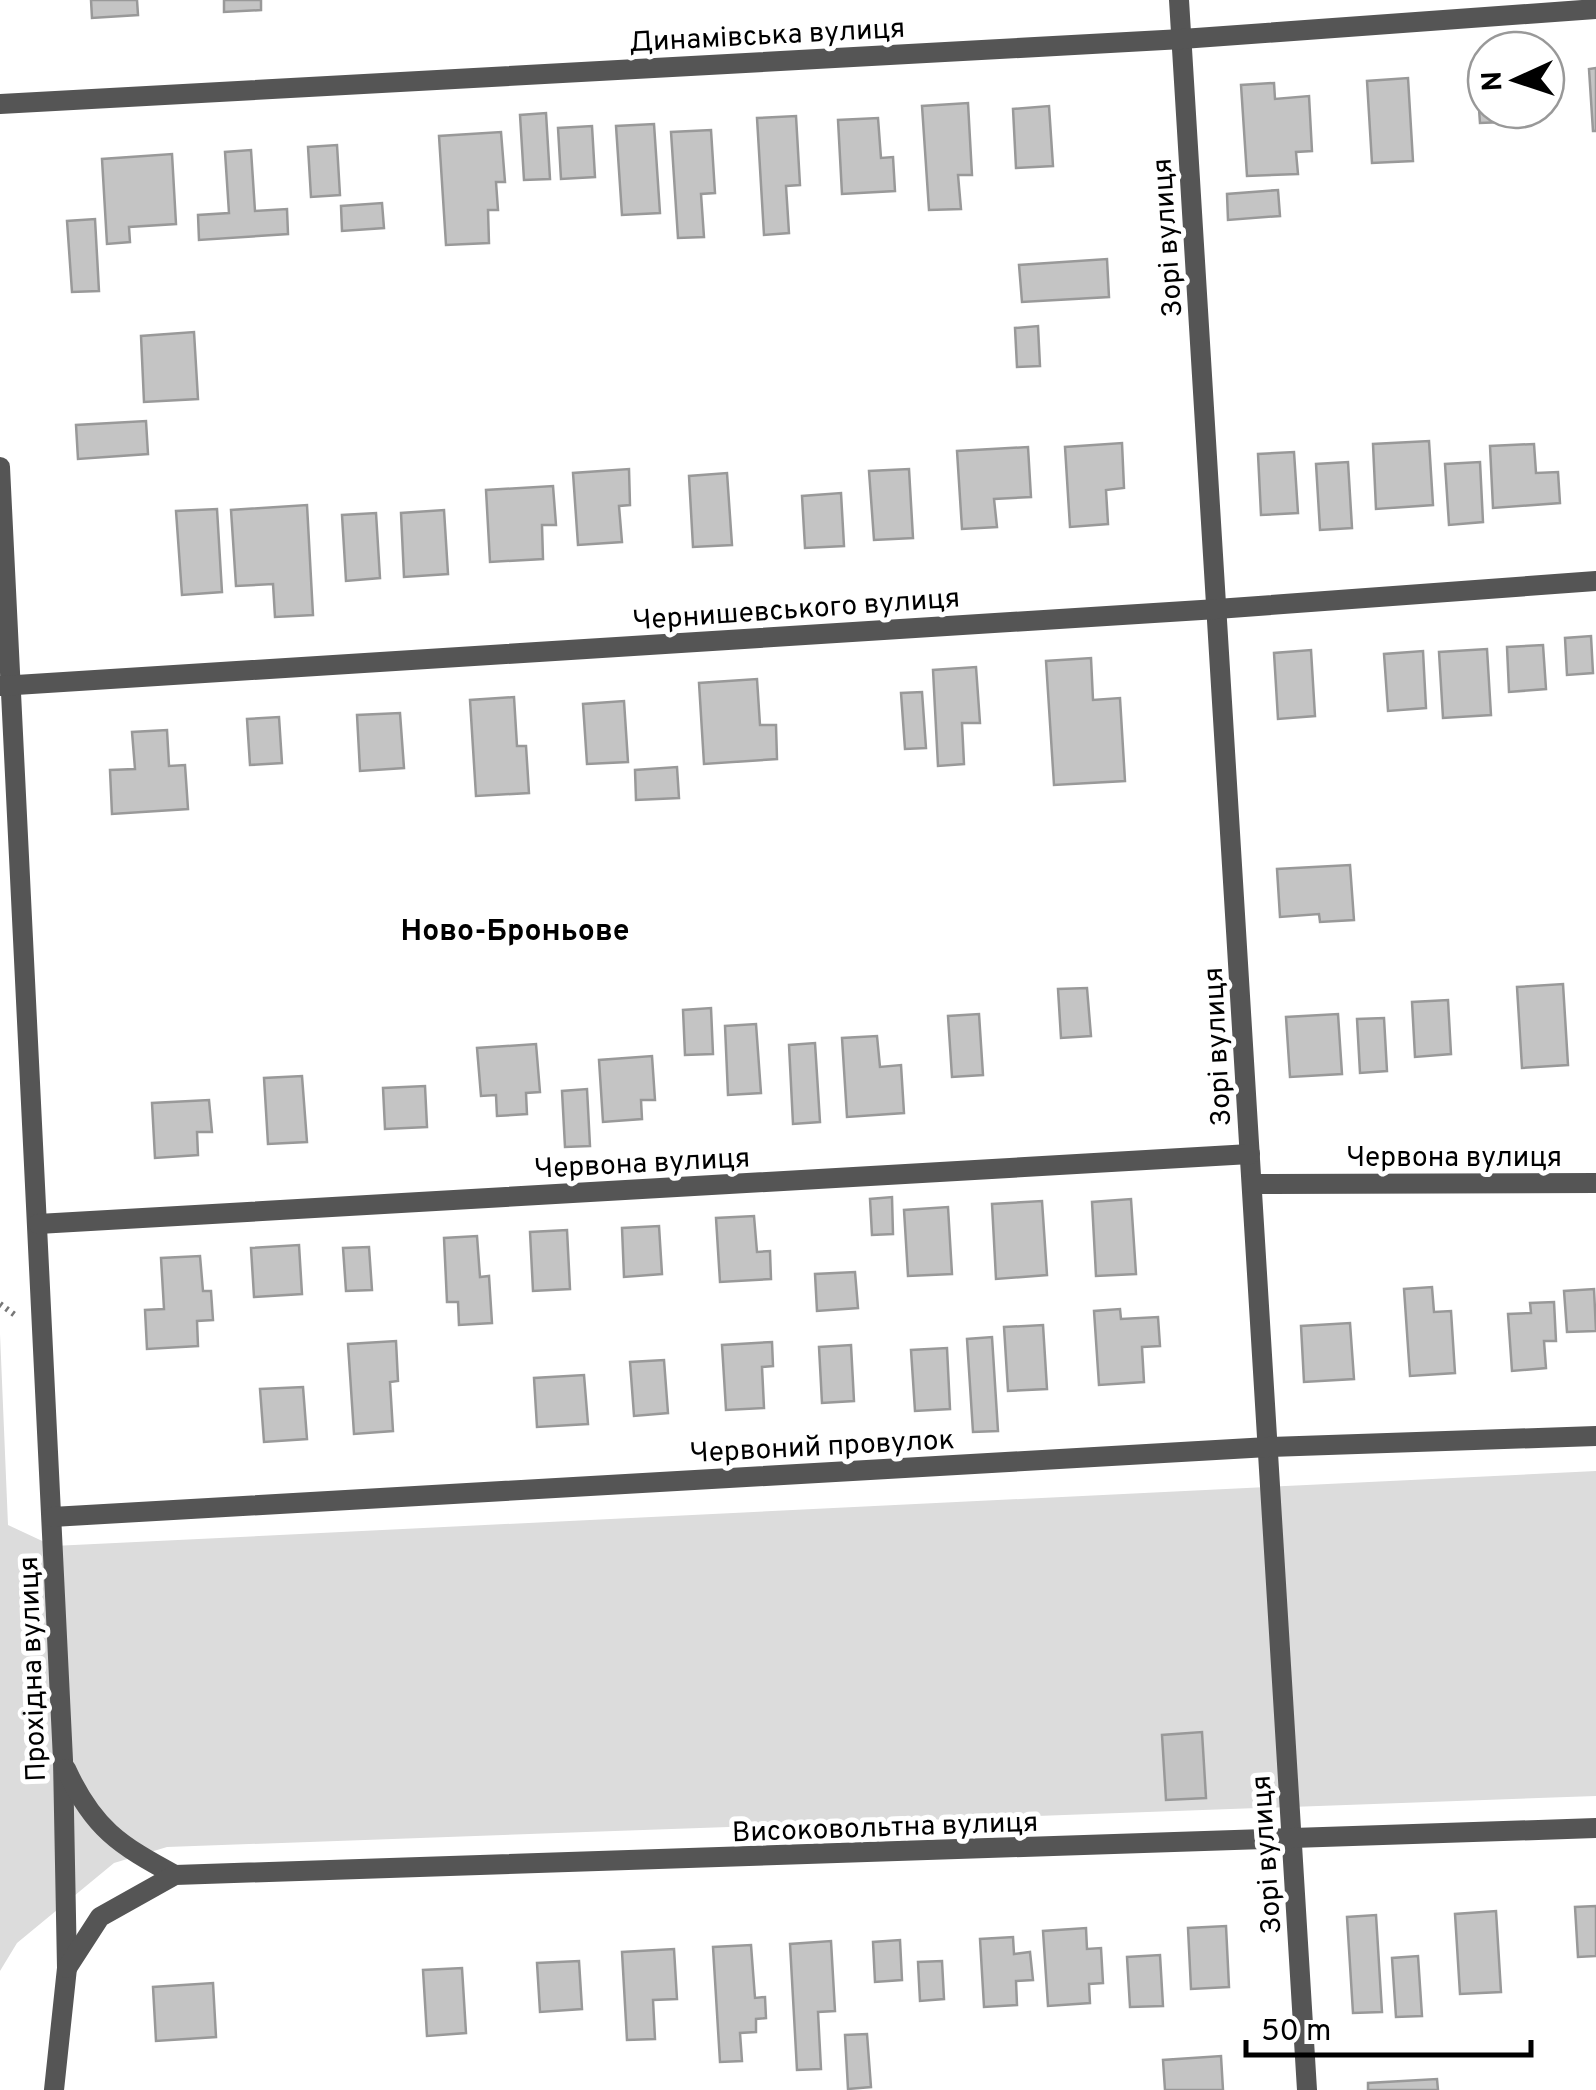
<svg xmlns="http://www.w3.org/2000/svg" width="1596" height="2090" font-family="Overpass,sans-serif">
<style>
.green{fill:#dcdcdc}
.building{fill:#c4c4c4;stroke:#999;stroke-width:2.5}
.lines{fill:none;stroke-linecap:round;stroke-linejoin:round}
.path{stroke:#777;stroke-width:6;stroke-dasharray:2.5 5;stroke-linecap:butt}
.minor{stroke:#555;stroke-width:20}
.labels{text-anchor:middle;stroke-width:10;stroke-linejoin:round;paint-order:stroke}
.street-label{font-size:28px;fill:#000;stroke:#fff}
.neighbourhood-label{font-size:30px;font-weight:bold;fill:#000;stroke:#fff}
</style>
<rect width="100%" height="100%" fill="#fff"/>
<!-- green -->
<path class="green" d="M0 1334 8 1525 53 1546 1596 1471V1796L167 1847 114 1863 17 1943 0 1971Z"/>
<!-- building -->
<g class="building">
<path d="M91 0H137L138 15 92 18Z"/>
<path d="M224 0H261V10L224 12Z"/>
<path d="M1596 68V131H1593L1589 69Z"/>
<path d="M1408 78 1413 161 1372 163 1367 81Z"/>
<path d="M1486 79V110H1503L1504 122 1480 123 1477 80Z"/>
<path d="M1274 83 1275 99 1309 96 1312 151 1296 152 1298 174 1247 176 1241 85Z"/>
<path d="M968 103 972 175H958L961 209 929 210 922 106Z"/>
<path d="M1049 106 1053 166 1016 168 1013 109Z"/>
<path d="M546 113 550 179 524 180 520 115Z"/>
<path d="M796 116 800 185 786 186 789 233 764 235 757 118Z"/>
<path d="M878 118 881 158 893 157 895 191 842 194 838 120Z"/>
<path d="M654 124 660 213 622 215 616 126Z"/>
<path d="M592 126 595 177 561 179 558 128Z"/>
<path d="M711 130 715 193 701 194 704 237 678 238 671 132Z"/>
<path d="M501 132 505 182H496L498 210H488L489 243 446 245 439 136Z"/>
<path d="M337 145 340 195 311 197 308 147Z"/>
<path d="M251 150 255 211 287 209 288 234 199 240 198 215 229 213 225 152Z"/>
<path d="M172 154 176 224 129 227 130 242 107 244 102 159Z"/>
<path d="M1278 190 1280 216 1228 220 1227 194Z"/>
<path d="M382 203 384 228 342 231 341 206Z"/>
<path d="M95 219 99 291 72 292 67 221Z"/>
<path d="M1107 259 1109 297 1022 302 1019 265Z"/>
<path d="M1038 326 1040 366 1017 367 1015 328Z"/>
<path d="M194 332 198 399 144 402 141 336Z"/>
<path d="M146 421 148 454 78 459 76 425Z"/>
<path d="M1429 441 1433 505 1376 509 1373 444Z"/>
<path d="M1122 443 1124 488 1106 490 1108 524 1070 527 1065 447Z"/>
<path d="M1534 444 1536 473 1558 472 1560 503 1493 508 1490 446Z"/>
<path d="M1028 447 1031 497 994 499 997 527 962 529 957 451Z"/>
<path d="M1294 452 1298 513 1261 515 1258 454Z"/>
<path d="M1348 462 1352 528 1320 530 1316 464Z"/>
<path d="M1480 462 1483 522 1449 525 1445 464Z"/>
<path d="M629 469 630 505 619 506 622 542 578 545 573 473Z"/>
<path d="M909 469 913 538 874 540 869 471Z"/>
<path d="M727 473 732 545 693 547 689 476Z"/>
<path d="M553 486 556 525H542L543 559 490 562 486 490Z"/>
<path d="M841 493 844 546 805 548 802 496Z"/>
<path d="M307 505 313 615 275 617 273 584 236 586 231 510Z"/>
<path d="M217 509 222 592 182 595 176 511Z"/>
<path d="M444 510 448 574 404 577 401 513Z"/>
<path d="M376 513 380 578 346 581 342 515Z"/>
<path d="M1591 636 1593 673 1567 675 1565 638Z"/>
<path d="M1543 645 1546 689 1509 692 1507 647Z"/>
<path d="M1487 649 1491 715 1443 718 1439 652Z"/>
<path d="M1311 650 1315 716 1278 719 1274 653Z"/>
<path d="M1423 651 1426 708 1388 711 1384 654Z"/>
<path d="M1091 658 1093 700 1120 698 1125 781 1054 785 1046 661Z"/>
<path d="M976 667 980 723H962L964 764 938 766 933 670Z"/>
<path d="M757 679 760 725H776L777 759 704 764 699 683Z"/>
<path d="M922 692 926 748 905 749 901 693Z"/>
<path d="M514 697 517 746H526L529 793 476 796 470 700Z"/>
<path d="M624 701 628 762 587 764 583 704Z"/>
<path d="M400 713 404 768 360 771 357 715Z"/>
<path d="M279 717 282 763 250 765 247 719Z"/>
<path d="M167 730 169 766 185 765 188 809 112 814 110 770 135 769 132 732Z"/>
<path d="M677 767 679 798 636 800 635 770Z"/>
<path d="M1350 865 1354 920 1320 922 1319 914 1280 917 1277 869Z"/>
<path d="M1563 984 1568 1065 1522 1068 1517 987Z"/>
<path d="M1087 988 1091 1036 1061 1038 1058 989Z"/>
<path d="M1448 1000 1451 1054 1415 1057 1412 1002Z"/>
<path d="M711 1008 713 1054 685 1055 683 1010Z"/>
<path d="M979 1014 983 1075 952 1077 948 1016Z"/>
<path d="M1338 1014 1342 1074 1290 1077 1286 1017Z"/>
<path d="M1384 1018 1387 1071 1360 1073 1357 1019Z"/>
<path d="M756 1024 761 1093 728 1095 725 1026Z"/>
<path d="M877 1036 880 1067 901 1065 904 1113 847 1117 842 1038Z"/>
<path d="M815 1043 820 1122 793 1124 789 1045Z"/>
<path d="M536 1044 540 1092 526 1093 527 1114 497 1116 496 1095 481 1096 477 1048Z"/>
<path d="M652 1056 655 1100H641L642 1119 603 1122 599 1060Z"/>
<path d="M302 1076 307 1142 268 1144 264 1078Z"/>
<path d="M425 1086 427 1127 385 1129 383 1088Z"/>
<path d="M587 1089 590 1146 565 1147 562 1091Z"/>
<path d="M209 1100 212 1132H197L198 1155 155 1158 152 1103Z"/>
<path d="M892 1197 893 1234 872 1235 870 1199Z"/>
<path d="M1131 1199 1136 1274 1096 1276 1092 1202Z"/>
<path d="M1042 1201 1047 1275 996 1279 992 1204Z"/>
<path d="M948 1207 952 1274 908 1276 904 1210Z"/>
<path d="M754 1216 757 1252 770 1251 771 1279 720 1282 716 1218Z"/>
<path d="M659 1226 662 1274 624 1277 622 1228Z"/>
<path d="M567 1230 570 1289 533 1291 530 1232Z"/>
<path d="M477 1236 480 1277 489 1276 492 1323 459 1325 458 1302H447L444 1238Z"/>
<path d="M299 1245 302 1294 254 1297 251 1248Z"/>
<path d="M369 1247 372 1290 346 1291 343 1248Z"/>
<path d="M200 1256 203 1291H211L213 1320 197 1321 198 1346 147 1349 145 1310 164 1309 161 1258Z"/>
<path d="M855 1272 858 1308 817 1311 815 1274Z"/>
<path d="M1432 1287 1434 1312 1451 1311 1455 1373 1410 1376 1404 1289Z"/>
<path d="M1594 1289 1596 1331 1567 1332 1564 1291Z"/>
<path d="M1554 1302 1556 1341H1544L1546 1368 1512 1371 1508 1314 1531 1313 1530 1303Z"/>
<path d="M1120 1309 1121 1319 1158 1317 1160 1346 1142 1347 1144 1382 1099 1385 1094 1311Z"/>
<path d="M1350 1323 1354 1379 1304 1382 1301 1326Z"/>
<path d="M1043 1325 1047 1389 1008 1391 1004 1327Z"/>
<path d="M992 1337 998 1431 973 1432 967 1339Z"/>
<path d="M396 1341 398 1381 390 1382 393 1431 354 1434 348 1344Z"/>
<path d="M772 1342 773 1366 762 1367 764 1408 726 1410 722 1345Z"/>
<path d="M851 1345 854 1401 822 1403 819 1347Z"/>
<path d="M947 1348 950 1409 915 1411 911 1350Z"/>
<path d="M664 1360 668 1413 634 1416 630 1362Z"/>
<path d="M584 1375 588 1424 537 1427 534 1378Z"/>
<path d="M303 1387 307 1439 264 1442 260 1389Z"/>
<path d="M1202 1732 1206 1798 1166 1800 1162 1735Z"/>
<path d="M1596 1906V1956L1578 1957 1575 1907Z"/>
<path d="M1496 1911 1501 1992 1460 1994 1455 1914Z"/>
<path d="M1376 1915 1382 2012 1353 2013 1347 1917Z"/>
<path d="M1226 1926 1229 1987 1191 1989 1188 1928Z"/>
<path d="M1086 1928 1087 1949 1101 1948 1103 1983 1089 1984 1090 2003 1048 2006 1043 1931Z"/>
<path d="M1013 1937 1014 1954 1030 1952 1033 1980 1016 1981 1017 2005 984 2007 980 1939Z"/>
<path d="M900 1940 902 1980 875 1982 873 1942Z"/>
<path d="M831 1941 835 2011 818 2012 821 2069 797 2070 790 1944Z"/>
<path d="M751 1945 755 1998 765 1997 766 2018 756 2019V2032L740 2033 742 2061 720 2062 713 1947Z"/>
<path d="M674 1949 677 1999 653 2000 655 2039 627 2040 622 1952Z"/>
<path d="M1160 1955 1163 2006 1130 2007 1127 1957Z"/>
<path d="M1418 1956 1422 2016 1396 2017 1392 1958Z"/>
<path d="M579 1961 582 2009 540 2012 537 1963Z"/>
<path d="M942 1961 944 1999 920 2001 918 1962Z"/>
<path d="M462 1968 466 2033 427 2036 423 1970Z"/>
<path d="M213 1983 216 2037 156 2041 153 1987Z"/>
<path d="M867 2034 871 2087 848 2089 845 2035Z"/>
<path d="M1221 2056 1223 2090H1165L1163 2060Z"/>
<path d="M1437 2079 1438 2090H1368V2083Z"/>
</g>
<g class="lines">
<!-- path -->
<path class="path" d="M0 1304 15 1315"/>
<!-- minor -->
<g class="minor">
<path d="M1179 0 1307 2090"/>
<path d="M0 104 1182 39 1596 9"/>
<path d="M0 467 63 1760 67 1968 54 2090"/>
<path d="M0 686 1217 609 1596 581"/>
<path d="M1252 1184 1596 1183"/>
<path d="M38 1224 1250 1154"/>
<path d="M52 1517 1268 1447 1596 1436"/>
<path d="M66 1769C93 1828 119 1845 175 1875"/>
<path d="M67 1968 100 1917 175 1875 1596 1828"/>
</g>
</g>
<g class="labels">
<!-- street labels -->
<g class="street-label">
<text transform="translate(767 34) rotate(-3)" y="10">Динамівська вулиця</text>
<text transform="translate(1166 238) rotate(-94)" y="10">Зорі вулиця</text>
<text transform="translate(796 608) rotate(-4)" y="10">Чернишевського вулиця</text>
<text transform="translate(1216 1047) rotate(-93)" y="10">Зорі вулиця</text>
<text x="1454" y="1166">Червона вулиця</text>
<text transform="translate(642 1162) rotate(-3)" y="10">Червона вулиця</text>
<text transform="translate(822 1445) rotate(-3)" y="10">Червоний провулок</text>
<text transform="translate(31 1669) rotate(-92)" y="10">Прохідна вулиця</text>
<text transform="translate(885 1826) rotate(-2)" y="10">Високовольтна вулиця</text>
<text transform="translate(1265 1855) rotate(-94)" y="10">Зорі вулиця</text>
</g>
<!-- neighbourhood labels -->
<g class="neighbourhood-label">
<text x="515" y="940">Ново-Броньове</text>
</g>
</g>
<!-- north arrow -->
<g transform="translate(1516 80) rotate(267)"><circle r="48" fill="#ffffff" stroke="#999999" stroke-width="2.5"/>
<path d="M0-8L18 38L0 25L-18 38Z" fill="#000000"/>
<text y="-15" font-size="28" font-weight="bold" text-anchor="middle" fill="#000000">N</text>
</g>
<!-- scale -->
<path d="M1246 2040v15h285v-15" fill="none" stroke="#000000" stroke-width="5"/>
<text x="1261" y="2040" font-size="30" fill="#000000" stroke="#ffffff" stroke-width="8" paint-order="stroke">50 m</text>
</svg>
